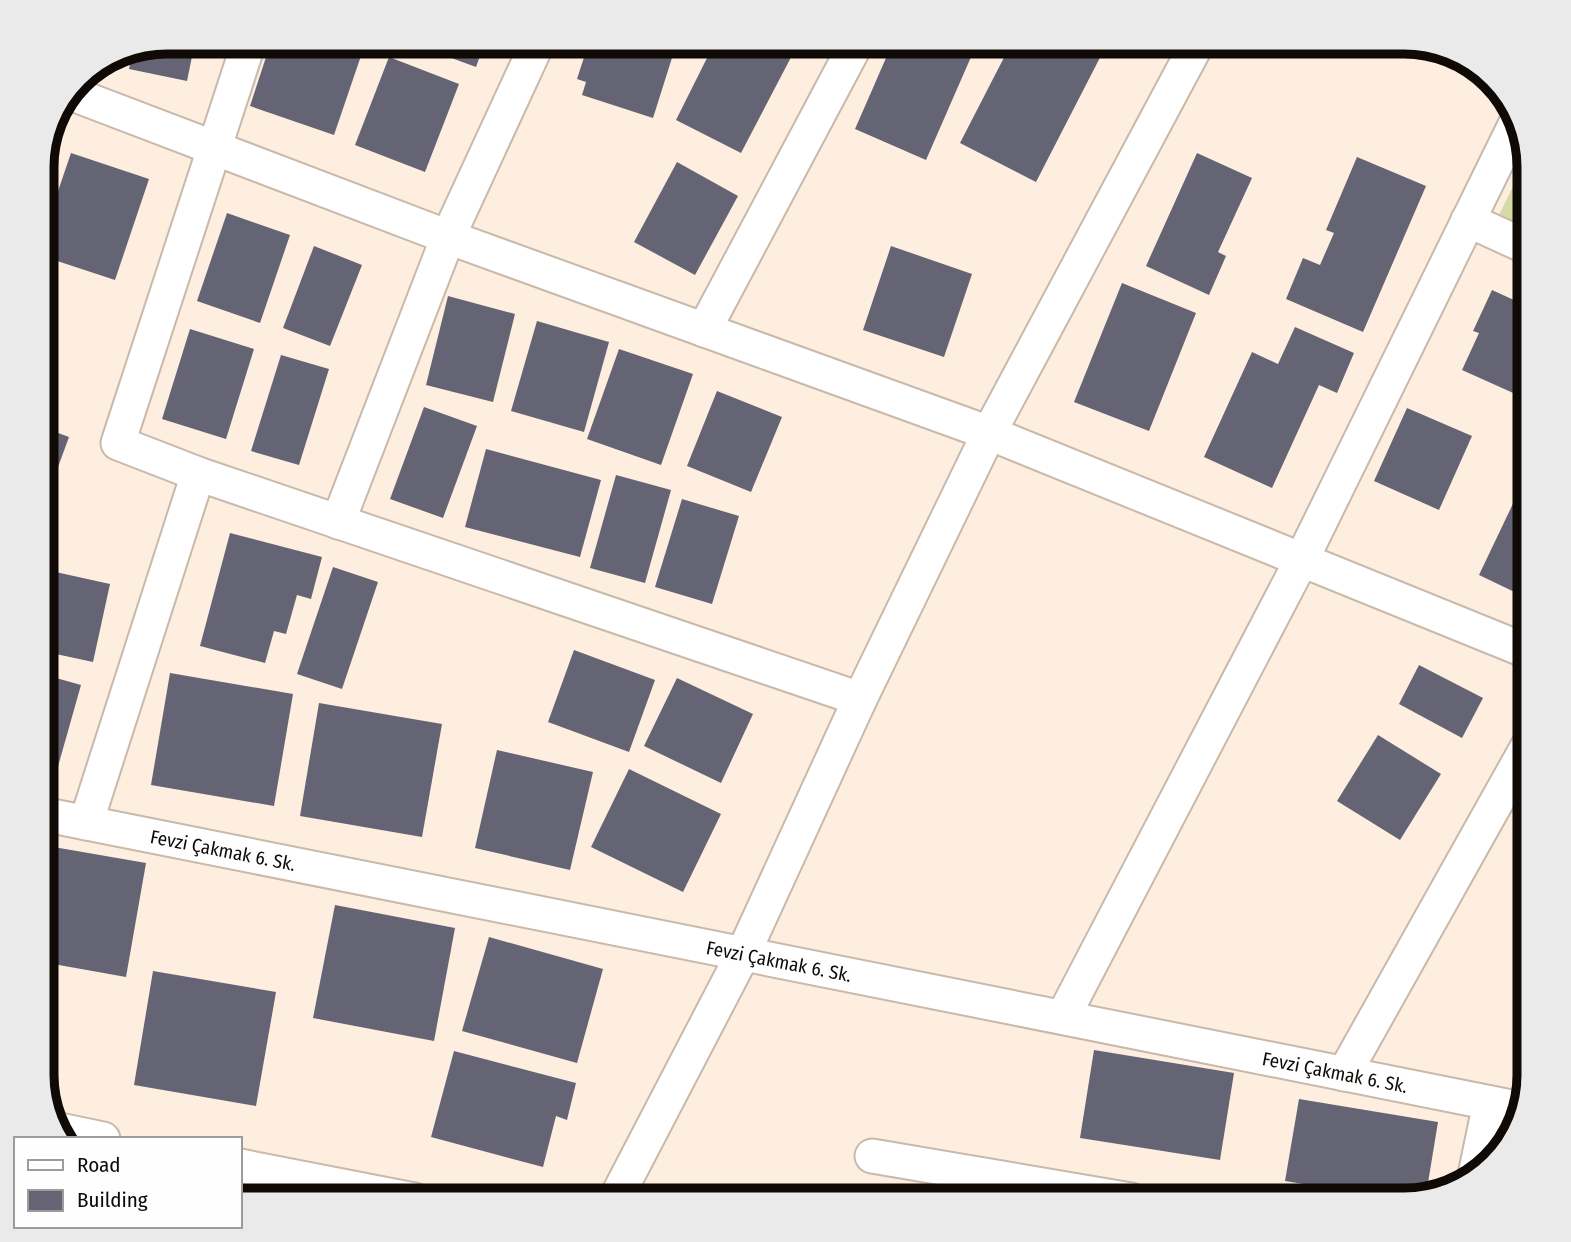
<svg xmlns="http://www.w3.org/2000/svg" width="1571" height="1242" font-family="'Fira Sans Condensed',sans-serif">
<style>
.green{fill:#d5daa6}
.building{fill:#656474}
.lines{fill:none;stroke-linecap:round;stroke-linejoin:round}
.minor-casing{stroke:#c8b9ab;stroke-width:37}
.minor{stroke:#fff;stroke-width:33}
.labels{text-anchor:middle;stroke-width:7;stroke-linejoin:round;paint-order:stroke}
.street-label{font-size:19px;fill:#0f0a06;stroke:#fefefe}
.rim{fill:none;stroke:#0f0a06;stroke-width:9}
</style>
<rect width="100%" height="100%" fill="#feeee0"/>
<!-- green -->
<path class="green" d="M1527 158 1529 168V231L1498 217Z"/>
<!-- building -->
<g class="building">
<path d="M168 42H195L187 81 129 69 132 56Z"/>
<path d="M271 42H347L364 47 334 135 250 106Z"/>
<path d="M408 42H485L476 67Z"/>
<path d="M589 42H677L653 118 582 95 586 82 577 79Z"/>
<path d="M715 42H799L741 153 676 120Z"/>
<path d="M893 42H937L971 57 926 160 855 129Z"/>
<path d="M1012 42H1108L1036 182 960 143Z"/>
<path d="M1315 42H1349L1343 55Z"/>
<path d="M389 57 459 84 425 172 355 145Z"/>
<path d="M71 153 149 179 115 280 42 256V238Z"/>
<path d="M1197 153 1252 178 1218 252 1226 256 1209 295 1146 266Z"/>
<path d="M1357 157 1426 186 1363 332 1286 299 1303 258 1320 265 1334 233 1326 230Z"/>
<path d="M677 162 738 196 695 275 634 242Z"/>
<path d="M227 213 290 235 260 323 197 301Z"/>
<path d="M314 246 362 265 330 346 283 328Z"/>
<path d="M891 246 972 274 944 357 863 330Z"/>
<path d="M1122 283 1196 313 1149 431 1074 402Z"/>
<path d="M1492 290 1529 307V400L1462 370 1479 333 1473 331Z"/>
<path d="M448 296 515 314 493 402 426 385Z"/>
<path d="M537 321 609 342 584 432 511 411Z"/>
<path d="M1295 327 1354 353 1337 393 1319 385 1272 488 1204 457 1252 352 1278 364Z"/>
<path d="M190 329 254 349 226 439 162 419Z"/>
<path d="M619 349 693 374 661 465 587 439Z"/>
<path d="M281 355 329 369 299 465 251 451Z"/>
<path d="M717 391 782 417 751 492 687 466Z"/>
<path d="M424 407 477 426 443 518 390 499Z"/>
<path d="M1407 408 1472 436 1439 510 1374 481Z"/>
<path d="M42 427 69 437 43 508H42Z"/>
<path d="M486 449 601 480 580 557 465 527Z"/>
<path d="M1529 470V599L1479 575Z"/>
<path d="M616 475 671 490 645 583 590 568Z"/>
<path d="M682 499 739 516 712 604 655 587Z"/>
<path d="M230 533 322 557 311 599 297 595 286 634 274 631 265 663 200 646Z"/>
<path d="M333 567 378 582 342 689 297 674Z"/>
<path d="M42 569 110 584 93 662 42 651Z"/>
<path d="M574 650 655 680 629 752 548 722Z"/>
<path d="M1419 665 1483 698 1462 738 1399 704Z"/>
<path d="M170 673 293 694 274 806 151 785Z"/>
<path d="M42 674 81 685 57 770 42 766Z"/>
<path d="M677 678 753 714 721 783 644 746Z"/>
<path d="M319 703 442 724 422 837 300 816Z"/>
<path d="M1378 735 1441 774 1400 840 1337 801Z"/>
<path d="M497 750 593 772 570 870 475 848Z"/>
<path d="M629 769 721 814 683 892 591 847Z"/>
<path d="M1529 817V852L1514 844Z"/>
<path d="M42 845 146 863 126 977 42 962Z"/>
<path d="M335 905 455 928 434 1041 313 1018Z"/>
<path d="M489 937 603 969 577 1063 462 1031Z"/>
<path d="M153 971 276 992 256 1106 134 1085Z"/>
<path d="M1094 1050 1234 1073 1220 1160 1080 1138Z"/>
<path d="M454 1051 576 1083 567 1120 556 1116 543 1167 431 1137Z"/>
<path d="M1299 1099 1438 1122 1426 1195 1403 1200 1285 1181Z"/>
</g>
<g class="lines">
<defs>
<g id="minor">
<path d="M249 42 118 443 198 474 860 699"/>
<path d="M70 93 448 237 989 433 1529 652"/>
<path d="M1468 220 1529 248"/>
<path d="M704 330 857 42"/>
<path d="M338 522 448 237 538 42"/>
<path d="M42 814 1516 1108"/>
<path d="M86 823 198 474"/>
<path d="M1063 1017 1301 561 1518 119"/>
<path d="M1344 1074 1529 744"/>
<path d="M55 1129 103 1139"/>
<path d="M872 1156 1131 1200"/>
<path d="M240 1166 414 1200"/>
<path d="M1475 1175 1490 1103"/>
<path d="M615 1200 743 954 860 699 989 433 1198 42"/>
</g>
</defs>
<!-- minor casing -->
<use href="#minor" class="minor-casing"/>
<!-- minor -->
<use href="#minor" class="minor"/>
</g>
<g class="labels">
<!-- street labels -->
<g class="street-label">
<text transform="translate(223 850) rotate(11)" y="7">Fevzi Çakmak 6. Sk.</text>
<text transform="translate(779 961) rotate(11)" y="7">Fevzi Çakmak 6. Sk.</text>
<text transform="translate(1335 1072) rotate(11)" y="7">Fevzi Çakmak 6. Sk.</text>
</g>
</g>
<!-- crop -->
<path d="M0 0H1571V1242H0ZM167 54H1404A113 113 0 0 1 1517 167V1075A113 113 0 0 1 1404 1188H167A113 113 0 0 1 54 1075V167A113 113 0 0 1 167 54Z" fill="#ebeaea" fill-rule="evenodd"/>
<path class="rim" d="M167 54H1404A113 113 0 0 1 1517 167V1075A113 113 0 0 1 1404 1188H167A113 113 0 0 1 54 1075V167A113 113 0 0 1 167 54Z"/>
<!-- legend -->
<rect x="14" y="1137" width="228" height="91" fill="#fefefe" stroke="#9e9c9b" stroke-width="2"/>
<rect x="28" y="1160" width="35" height="10" fill="#ffffff" stroke="#9e9c9b" stroke-width="2"/>
<text x="77" y="1172" font-size="21" fill="#0f0a06">Road</text>
<rect x="28" y="1190" width="35" height="21" fill="#656474" stroke="#9e9c9b" stroke-width="2"/>
<text x="77" y="1207" font-size="21" fill="#0f0a06">Building</text>
</svg>
